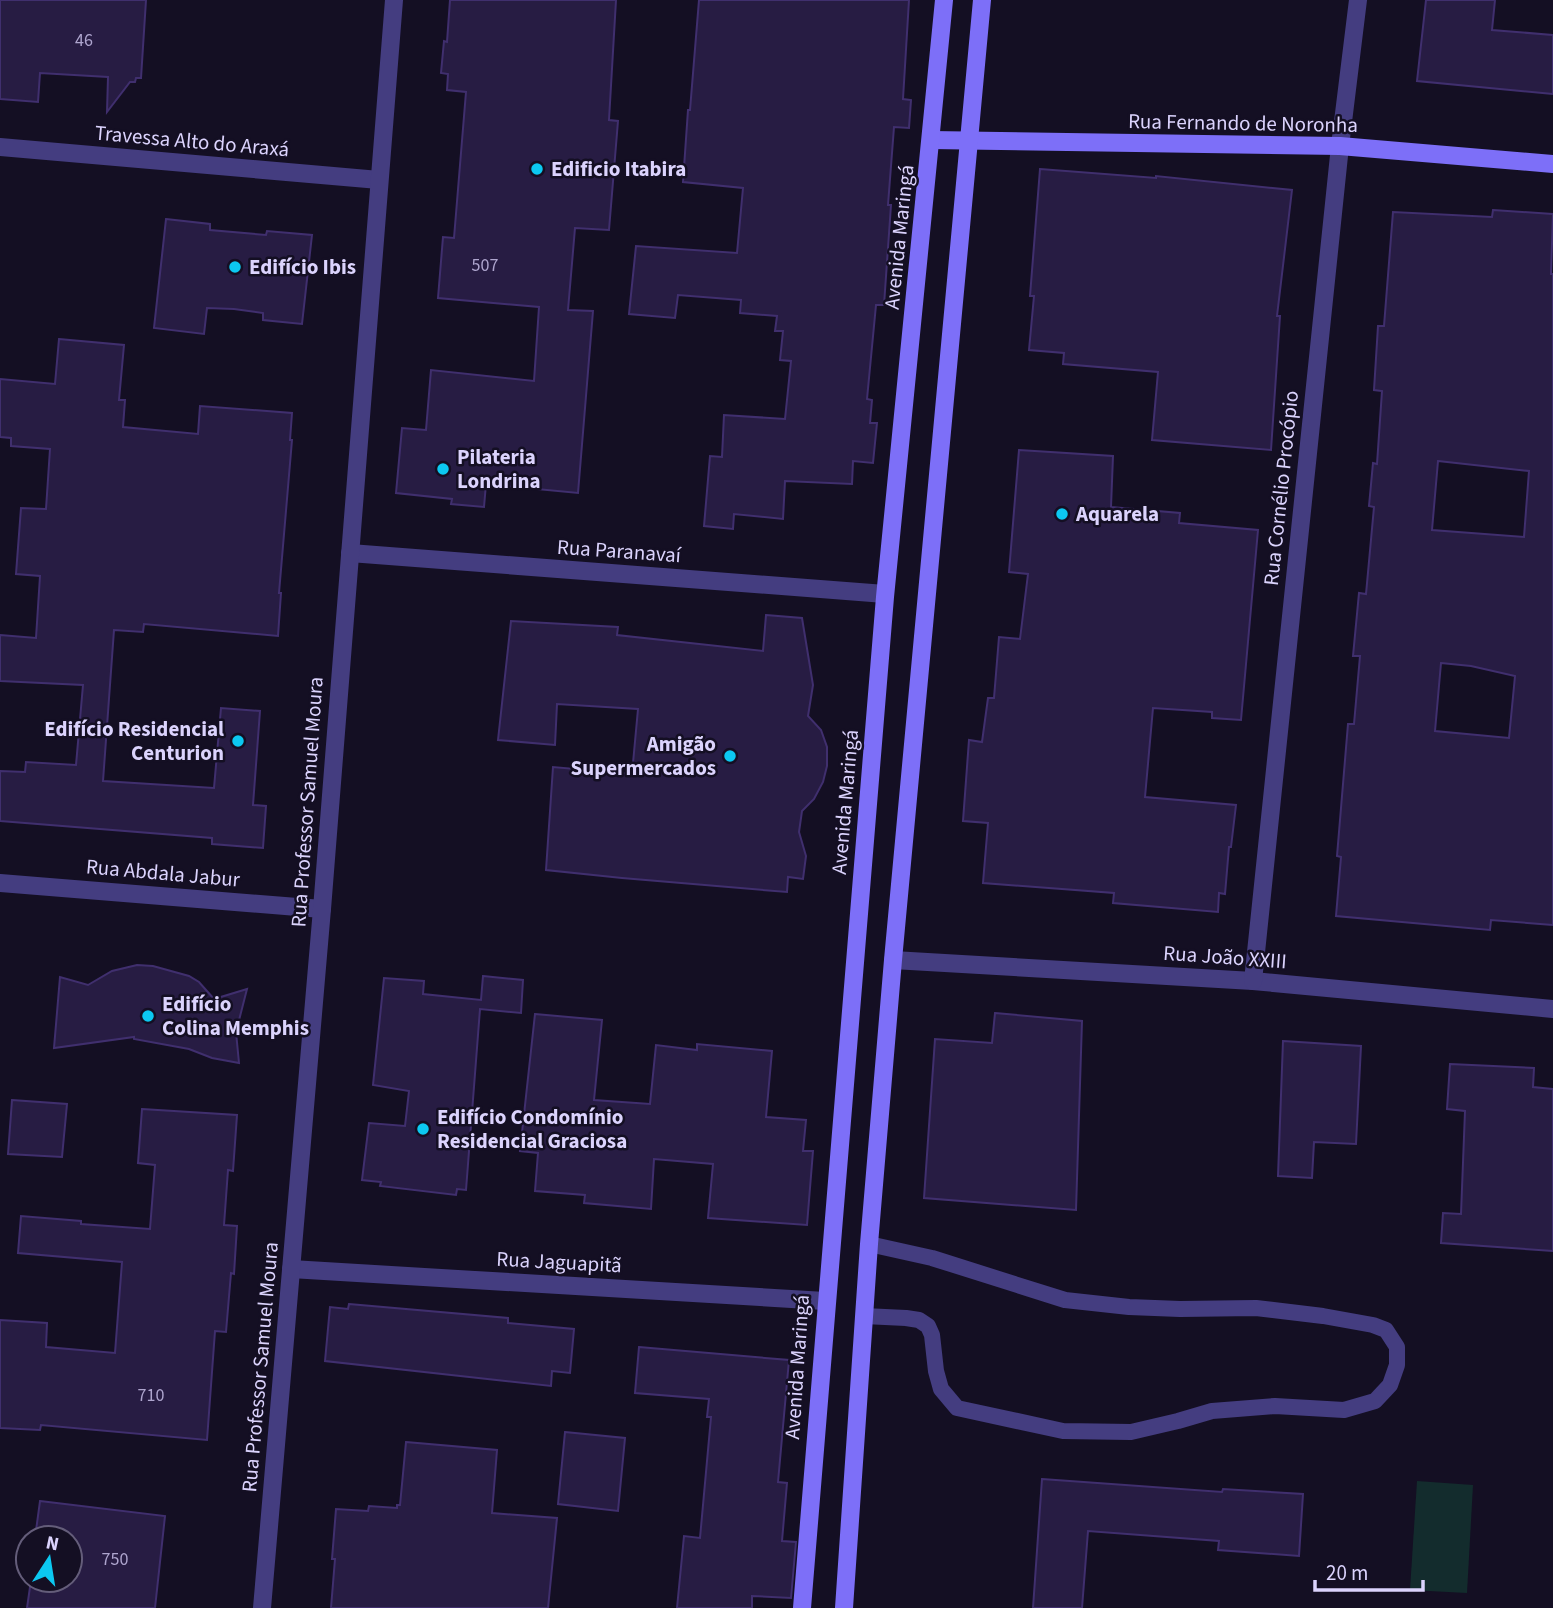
<svg xmlns="http://www.w3.org/2000/svg" width="1553" height="1608" font-family="'Source Sans 3',sans-serif">
<style>
.green{fill:#132c2d}
.building{fill:#271c43;stroke:#402f6e;stroke-width:2;fill-rule:evenodd}
.lines{fill:none;stroke-linecap:round;stroke-linejoin:round}
.lane{stroke:#443d80;stroke-width:16}
.street{stroke:#443d80;stroke-width:18}
.secondary{stroke:#7d6ff8;stroke-width:18}
.poi-dot{fill:#0cc8f1;stroke:#140f23;stroke-width:2.5}
.labels{text-anchor:middle;stroke-width:5;stroke-linejoin:round;paint-order:stroke}
.number-label{font-size:18px;fill:#aea5ce}
.street-label{font-size:21px;fill:#dbd3fd;stroke:#140f23}
.poi-label{font-size:21px;font-weight:bold;fill:#dbd3fd;stroke:#140f23;text-anchor:start}
</style>
<rect width="100%" height="100%" fill="#140f23"/>
<!-- green -->
<path class="green" d="M1417 1481 1473 1485 1467 1593 1410 1590Z"/>
<!-- building -->
<g class="building">
<path d="M0 0H146L141 78H136L135 82H130L107 112 108 77 40 73 38 102 0 99Z"/>
<path d="M450 0H616L609 120 618 121 609 230 575 228 568 310 593 311 578 493 486 484 484 507 451 504 452 499 396 493 402 428 426 430 431 370 534 381 539 307 438 298 443 237 454 238 466 92 447 90 448 74 441 73 444 41 447 42Z"/>
<path d="M699 0H909L903 99 911 100 909 128 894 127 888 205H891L884 305H876L867 399 872 400 870 423H877L873 463 853 461 852 484 785 481 783 519 734 514 733 529 704 526 710 456 722 457 724 415 785 419 791 361 780 360 783 331H775L777 316 740 313 741 300 678 295 675 318 629 314 636 246 737 253 743 188 683 182 688 110H690Z"/>
<path d="M1426 0H1495L1492 30 1553 35V94L1417 81Z"/>
<path d="M1040 169 1156 178V176L1292 190 1277 316H1280L1271 450 1152 440 1158 372 1063 364 1064 353 1029 350 1034 296H1030Z"/>
<path d="M1493 210 1553 214 1551 274H1553V925L1491 920 1490 930 1336 916 1341 857 1337 856 1348 724H1354L1360 656H1353L1359 593 1366 594 1374 507 1369 506 1373 463 1377 464 1382 391 1374 390 1378 326H1384L1393 212 1492 217ZM1438 461 1529 471 1524 537 1432 530ZM1441 663 1471 666 1515 676 1509 738 1435 731Z"/>
<path d="M166 219 210 224V230L266 235 267 231 312 235 302 324 263 320V313L234 309 207 308 204 334 154 328Z"/>
<path d="M59 339 124 345 119 400H125L123 427 198 434 200 406 292 413 290 440H292L279 593H281L278 636 144 624 143 632 114 630 103 781 214 788 221 708 260 711 253 805 266 806 263 848 212 844V838L0 821V771L25 772 26 762 76 765 83 685 0 681V635L36 638 40 576 16 574 21 508 46 509 50 449 11 446V438L0 437V379L55 384Z"/>
<path d="M1019 450 1113 456 1111 507 1180 513 1179 523 1258 530 1241 720 1212 718V712L1153 708 1145 797 1236 805 1231 847H1229L1225 894 1219 893 1218 912 1113 903 1114 893 983 883 988 823 963 821 969 740 982 742 988 698H994L999 637 1020 639 1028 574 1009 572Z"/>
<path d="M766 615 802 618 813 685 808 716 821 730 827 747V766L823 782 814 799 802 811 799 832 806 856 803 879 788 877 787 892 622 878 546 870 553 767 632 774 638 709 557 704 555 745 498 740 511 621 618 627 617 635 763 651Z"/>
<path d="M137 965 153 966 189 976 199 982 214 999 247 989 236 1032 239 1063 212 1058 189 1049 134 1039V1037L54 1048 60 977 88 985 112 971Z"/>
<path d="M483 976 523 980 521 1013 480 1009 466 1190 457 1189 456 1195 380 1186 381 1182 362 1180 369 1123 405 1126 409 1091 373 1085 384 978 424 981 423 994 481 1000Z"/>
<path d="M995 1013 1082 1021 1076 1210 924 1198 935 1039 992 1043Z"/>
<path d="M535 1014 602 1020 594 1100 650 1104 656 1045 697 1050V1044L772 1051 766 1117 806 1120 803 1151H813L807 1225 708 1218 713 1164 654 1159 651 1209 584 1203 585 1195 535 1191 538 1153 520 1151Z"/>
<path d="M1283 1041 1361 1046 1356 1144 1314 1142 1312 1178 1278 1176Z"/>
<path d="M1450 1064 1534 1068 1533 1087 1553 1089V1251L1441 1243 1443 1213 1461 1214 1465 1111 1447 1109Z"/>
<path d="M12 1100 67 1104 62 1157 8 1154Z"/>
<path d="M142 1109 237 1115 233 1171 228 1170 224 1225 237 1226 234 1274 231 1273 226 1332 215 1331 207 1440 41 1425 40 1430 0 1428V1320L47 1323 46 1347 115 1353 122 1262 18 1253 21 1216 81 1221V1224L150 1229 155 1165 138 1163Z"/>
<path d="M349 1304 508 1318V1323L574 1329 570 1373 552 1371 551 1386 325 1361 330 1307 348 1309Z"/>
<path d="M639 1347 789 1360 778 1482 787 1483 782 1541 796 1542 791 1598 752 1596V1608H677L684 1536 700 1538 711 1417H707L709 1399 635 1393Z"/>
<path d="M565 1432 625 1438 618 1511 558 1504Z"/>
<path d="M406 1442 497 1450 492 1513 557 1518 548 1608H331L335 1559H332L336 1509 368 1511 369 1506 397 1508V1505H400Z"/>
<path d="M1042 1479 1222 1492 1223 1489 1303 1494 1299 1556 1218 1550 1219 1541 1088 1531 1082 1608H1033Z"/>
<path d="M40 1501 165 1516 155 1608H27L31 1580H70V1538H35Z"/>
</g>
<g class="lines">
<!-- lane -->
<path class="lane" d="M864 1316 906 1318 919 1320 928 1326 932 1335 936 1371 941 1389 957 1408 1063 1431 1131 1432 1178 1421 1212 1411 1275 1406 1344 1410 1375 1401 1390 1385 1397 1365V1347L1386 1330 1373 1325 1323 1316 1256 1308 1180 1309 1129 1307 1065 1300 932 1258 869 1244"/>
<!-- street -->
<g class="street">
<path d="M0 147 379 180"/>
<path d="M350 553 885 594"/>
<path d="M0 883 322 909"/>
<path d="M893 960 1253 981 1553 1009"/>
<path d="M1253 981 1340 146 1358 0"/>
<path d="M291 1269 825 1301"/>
<path d="M262 1608 322 909 394 0"/>
</g>
<!-- secondary -->
<g class="secondary">
<path d="M931 140 1340 146 1553 164"/>
<path d="M802 1608C828 1271 855 934 885 597 903 398 926 199 944 0"/>
<path d="M844 1608 869 1244 893 960 982 0"/>
</g>
</g>
<!-- markers -->
<g class="poi-dot">
<circle cx="537" cy="169" r="7"/>
<circle cx="235" cy="267" r="7"/>
<circle cx="443" cy="469" r="7"/>
<circle cx="1062" cy="514" r="7"/>
<circle cx="238" cy="741" r="7"/>
<circle cx="730" cy="756" r="7"/>
<circle cx="148" cy="1016" r="7"/>
<circle cx="423" cy="1129" r="7"/>
</g>
<g class="labels">
<!-- number labels -->
<g class="number-label">
<text x="84" y="46">46</text>
<text x="485" y="271">507</text>
<text x="151" y="1401">710</text>
<text x="115" y="1565">750</text>
</g>
<!-- street labels -->
<g class="street-label">
<text transform="translate(1243 123) rotate(1)" y="7">Rua Fernando de Noronha</text>
<text transform="translate(192 141) rotate(5)" y="7">Travessa Alto do Araxá</text>
<text transform="translate(899 237) rotate(-84)" y="7">Avenida Maringá</text>
<text transform="translate(1281 488) rotate(-84)" y="7">Rua Cornélio Procópio</text>
<text transform="translate(619 551) rotate(4)" y="7">Rua Paranavaí</text>
<text transform="translate(307 802) rotate(-86)" y="7">Rua Professor Samuel Moura</text>
<text transform="translate(845 802) rotate(-85)" y="7">Avenida Maringá</text>
<text transform="translate(163 873) rotate(5)" y="7">Rua Abdala Jabur</text>
<text transform="translate(1225 957) rotate(4)" y="7">Rua João XXIII</text>
<text transform="translate(559 1262) rotate(3)" y="7">Rua Jaguapitã</text>
<text transform="translate(260 1367) rotate(-85)" y="7">Rua Professor Samuel Moura</text>
<text transform="translate(797 1367) rotate(-86)" y="7">Avenida Maringá</text>
</g>
<!-- poi labels -->
<g class="poi-label">
<text x="551" y="176">Edificio Itabira</text>
<text x="249" y="274">Edifício Ibis</text>
<text x="457" y="464">Pilateria<tspan x="457" dy="24">Londrina</tspan></text>
<text x="1076" y="521">Aquarela</text>
<text x="224" y="736" text-anchor="end">Edifício Residencial<tspan x="224" dy="24">Centurion</tspan></text>
<text x="716" y="751" text-anchor="end">Amigão<tspan x="716" dy="24">Supermercados</tspan></text>
<text x="162" y="1011">Edifício<tspan x="162" dy="24">Colina Memphis</tspan></text>
<text x="437" y="1124">Edifício Condomínio<tspan x="437" dy="24">Residencial Graciosa</tspan></text>
</g>
</g>
<!-- north arrow -->
<g transform="translate(49 1559) rotate(12)"><circle r="33" fill="#140f23" stroke="#645d7a" stroke-width="2"/>
<path d="M0-5L12 26L0 18L-12 26Z" fill="#0cc8f1"/>
<text y="-10" font-size="19" font-weight="bold" text-anchor="middle" fill="#dbd3fd">N</text>
</g>
<!-- scale -->
<path d="M1315 1580v10h108v-10" fill="none" stroke="#dbd3fd" stroke-width="3.5"/>
<text x="1326" y="1580" font-size="21" fill="#dbd3fd" stroke="#140f23" stroke-width="5" paint-order="stroke">20 m</text>
</svg>
